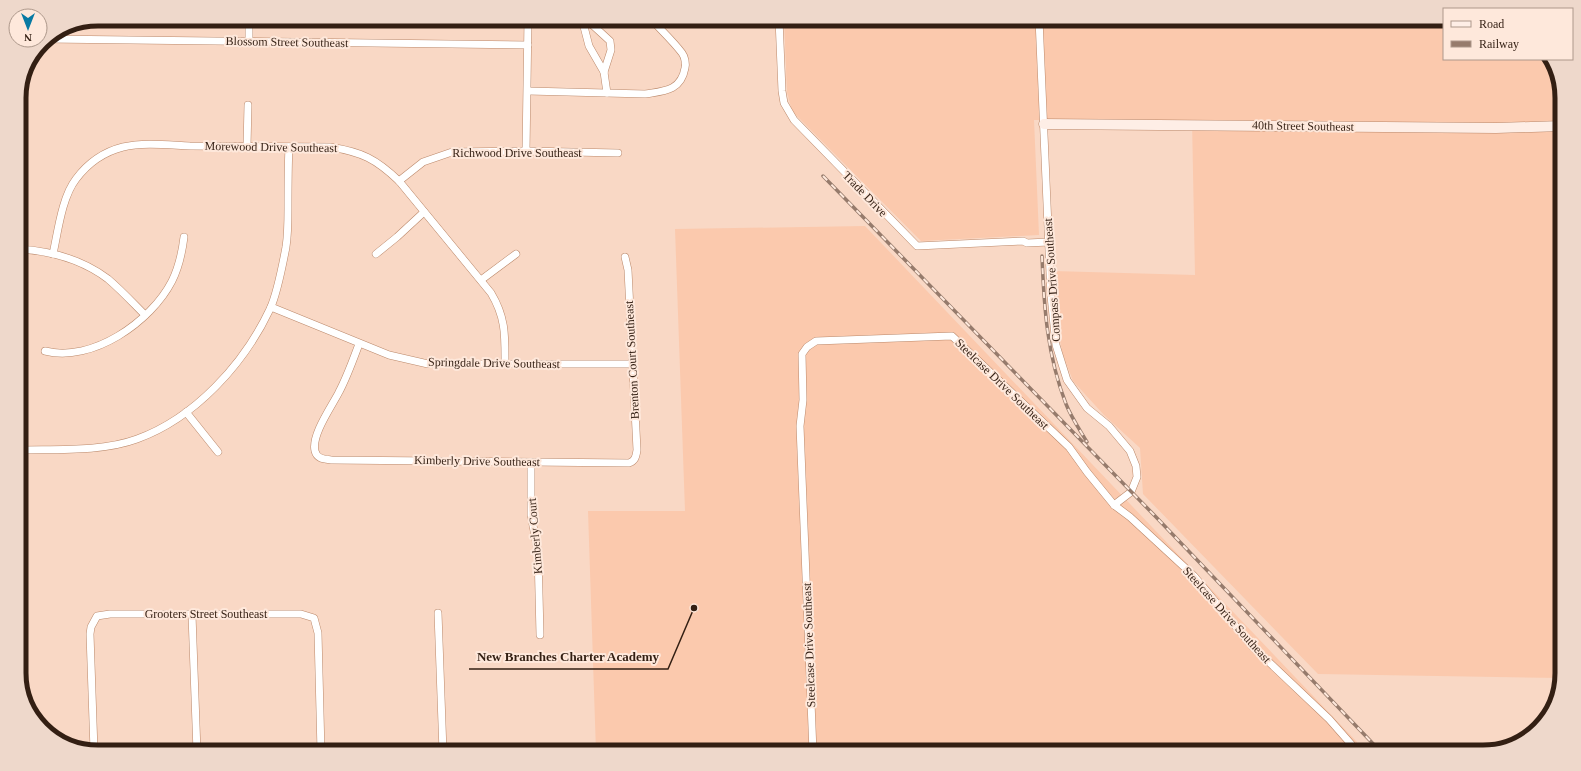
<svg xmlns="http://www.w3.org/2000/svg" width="1581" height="771" font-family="'Times New Roman',serif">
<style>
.built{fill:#fbc9ad}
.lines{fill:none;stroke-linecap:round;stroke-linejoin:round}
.street-casing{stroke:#bb886a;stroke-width:8}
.secondary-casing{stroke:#bb886a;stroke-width:11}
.street{stroke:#fff;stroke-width:7}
.secondary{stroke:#feeee6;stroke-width:10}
.rail-casing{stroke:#967b6c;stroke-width:3.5}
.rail{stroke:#fee8db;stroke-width:2;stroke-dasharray:6;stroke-linecap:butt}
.labels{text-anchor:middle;stroke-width:4;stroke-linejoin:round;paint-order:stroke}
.street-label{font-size:12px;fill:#331f13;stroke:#fee8db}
.rim{fill:none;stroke:#331f13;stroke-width:5}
.leader{fill:none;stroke:#331f13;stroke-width:1.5}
.callout-dot{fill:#331f13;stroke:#fee8db;stroke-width:1.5}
.callout-label{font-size:13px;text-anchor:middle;font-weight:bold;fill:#331f13;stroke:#fee8db;stroke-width:4;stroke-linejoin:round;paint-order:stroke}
</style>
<rect width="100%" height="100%" fill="#f9d8c5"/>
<!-- built -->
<g class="built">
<path d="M784 19H1444V59H1550L1562 93V673L1561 678 1318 674 1143 494 1140 448 1104 415 1073 381 1063 355 1055 318 1053 271 1195 275 1192 120H1034L1039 235 921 241 792 111 787 92Z"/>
<path d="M865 226 1357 742 1356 752H596L588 511H685L675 229Z"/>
</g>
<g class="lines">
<defs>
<g id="street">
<path d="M582 19 589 46 604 72"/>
<path d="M586 19 610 41 611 50 604 72 607 93"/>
<path d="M779 19 782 91 784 103 794 120 917 246 1023 241 1027 243 1049 242"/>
<path d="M1039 19 1051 296 1056 345 1067 380 1087 408 1109 426 1130 451 1136 466 1137 477 1131 492 1114 505"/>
<path d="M47 39 528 45"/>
<path d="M249 41V19"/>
<path d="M528 91 645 94C664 91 681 91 685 68 686 64 685 57 682 53 673 41 661 30 651 19"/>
<path d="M247 146 248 105"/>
<path d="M526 151 528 19"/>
<path d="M399 181 423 162 452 152 526 151 618 153"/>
<path d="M19 249C50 251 83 260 108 279 121 290 133 303 145 315"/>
<path d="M53 254C58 231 62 197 76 179 88 163 103 152 123 147 144 142 168 145 190 146 237 146 283 147 330 147 362 152 376 159 399 181L491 293C506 318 505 336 505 364"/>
<path d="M376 254 397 237 424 212"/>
<path d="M481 280 516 254"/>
<path d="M271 307 389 355 428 364H632"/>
<path d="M359 344C353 360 347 377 339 392 332 406 311 435 315 451 317 459 324 459 332 460L629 463C635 461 636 457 637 450L628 270 625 257"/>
<path d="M45 351C92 363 151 322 172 281 179 267 182 253 184 237"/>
<path d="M186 412 218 452"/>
<path d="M19 450C56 449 102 452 137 439 195 418 244 364 270 309 277 294 283 263 286 247 288 234 288 220 288 208 288 187 288 167 289 147"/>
<path d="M531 462V515L538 552 540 635"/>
<path d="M438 613 443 752"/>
<path d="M192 615 197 752"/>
<path d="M94 751 90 634 91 627 97 616 110 614H301L314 618 318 633 321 752"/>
<path d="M813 752 800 426 803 400 802 354 807 347 816 341 952 336 1069 447 1087 472 1114 505 1130 517 1194 576 1252 646 1329 719 1351 744"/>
</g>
<path id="secondary" d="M1044 124 1496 128 1562 126"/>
</defs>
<!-- street casing -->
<use href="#street" class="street-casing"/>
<!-- secondary casing -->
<use href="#secondary" class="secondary-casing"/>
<!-- street -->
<use href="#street" class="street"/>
<!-- secondary -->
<use href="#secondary" class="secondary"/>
<defs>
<g id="rail">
<path d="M823 176 1156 517 1381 752"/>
<path d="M1042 256C1044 308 1047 355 1066 404 1071 417 1080 430 1087 442"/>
</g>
</defs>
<!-- rail casing -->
<use href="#rail" class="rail-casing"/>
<!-- rail -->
<use href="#rail" class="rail"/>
</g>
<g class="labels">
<!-- street labels -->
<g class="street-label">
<text transform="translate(287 42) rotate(1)" y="4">Blossom Street Southeast</text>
<text transform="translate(1303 126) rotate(1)" y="4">40th Street Southeast</text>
<text transform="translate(271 147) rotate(1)" y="4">Morewood Drive Southeast</text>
<text x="517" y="157">Richwood Drive Southeast</text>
<text transform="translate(865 194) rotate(46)" y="4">Trade Drive</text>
<text transform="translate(1052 280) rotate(-94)" y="4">Compass Drive Southeast</text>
<text transform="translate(632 360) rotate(-93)" y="4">Brenton Court Southeast</text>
<text transform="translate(494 363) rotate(1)" y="4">Springdale Drive Southeast</text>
<text transform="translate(1002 384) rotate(44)" y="4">Steelcase Drive Southeast</text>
<text transform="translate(477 461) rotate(1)" y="4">Kimberly Drive Southeast</text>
<text transform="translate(535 536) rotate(-95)" y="4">Kimberly Court</text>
<text x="206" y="618">Grooters Street Southeast</text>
<text transform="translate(1227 615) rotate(48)" y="4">Steelcase Drive Southeast</text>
<text transform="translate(809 645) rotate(-92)" y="4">Steelcase Drive Southeast</text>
</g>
</g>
<!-- crop -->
<path d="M0 0H1581V771H0ZM98 26H1483A72 72 0 0 1 1555 98V673A72 72 0 0 1 1483 745H98A72 72 0 0 1 26 673V98A72 72 0 0 1 98 26Z" fill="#eed8cb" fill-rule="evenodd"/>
<path class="rim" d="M98 26H1483A72 72 0 0 1 1555 98V673A72 72 0 0 1 1483 745H98A72 72 0 0 1 26 673V98A72 72 0 0 1 98 26Z"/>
<!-- callouts -->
<path class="leader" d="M694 608L668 669H469"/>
<circle class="callout-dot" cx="694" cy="608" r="4"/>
<g class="callout-label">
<text x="568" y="661">New Branches Charter Academy</text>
</g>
<!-- legend -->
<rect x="1443" y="8" width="130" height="52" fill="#fee8db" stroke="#ad988b"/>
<rect x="1451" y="21" width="20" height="6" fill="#feeee6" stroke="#ad988b"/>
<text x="1479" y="28" font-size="12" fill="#331f13">Road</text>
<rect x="1451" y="41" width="20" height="6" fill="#967b6c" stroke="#ad988b"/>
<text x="1479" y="48" font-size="12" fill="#331f13">Railway</text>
<!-- north arrow -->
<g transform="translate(28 28) rotate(180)"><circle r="19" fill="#fee8db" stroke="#ad988b"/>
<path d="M0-3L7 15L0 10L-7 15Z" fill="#097aa3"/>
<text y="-6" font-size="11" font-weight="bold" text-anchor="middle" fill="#331f13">N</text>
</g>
</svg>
